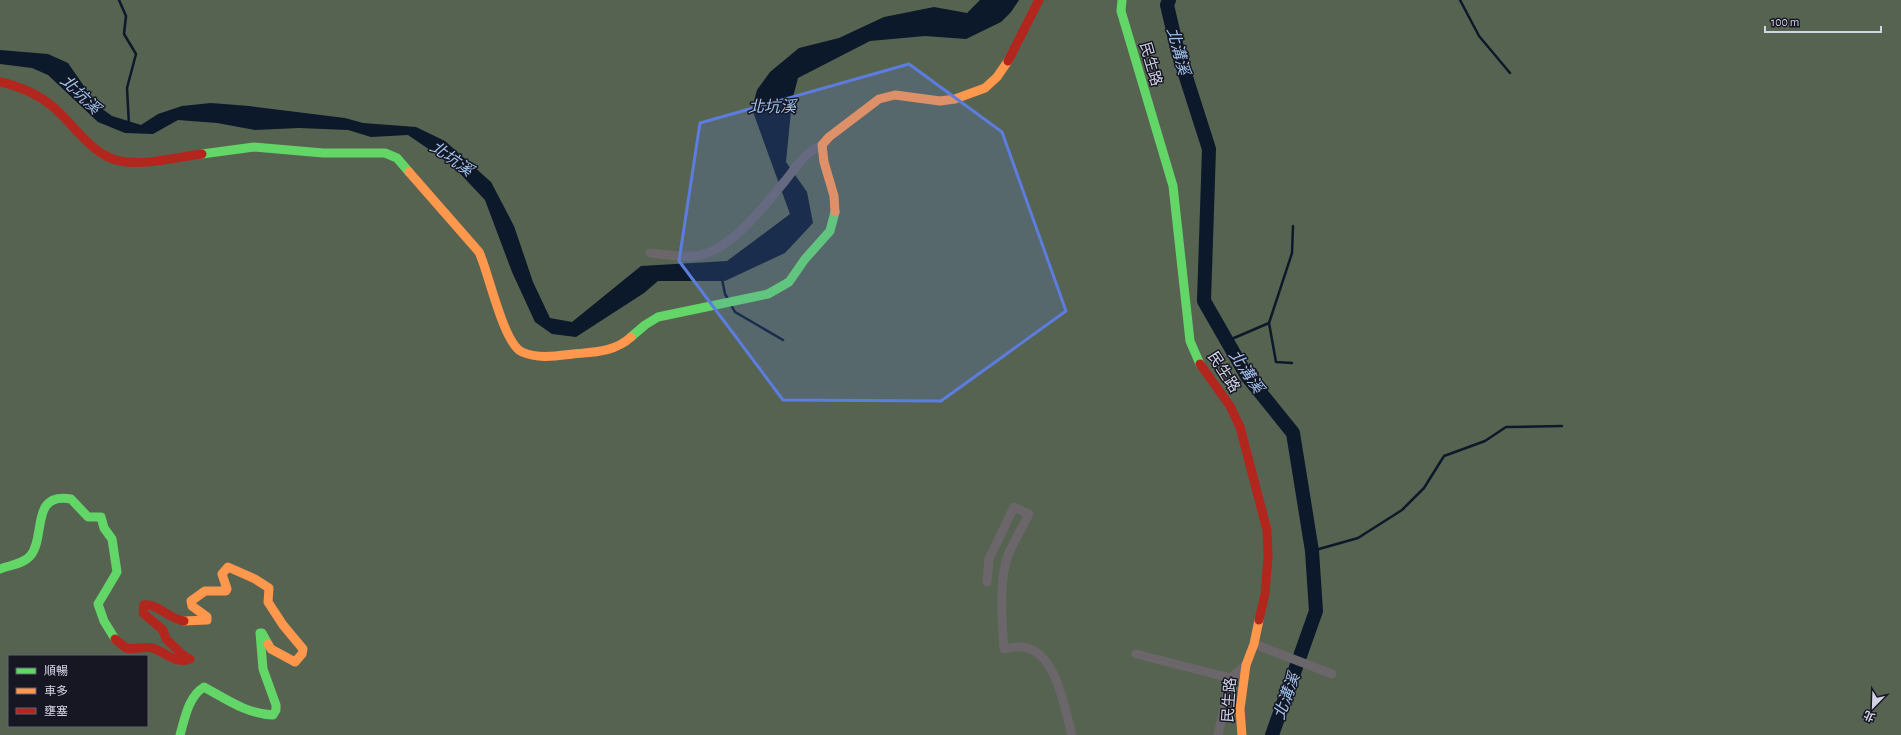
<svg xmlns="http://www.w3.org/2000/svg" width="1901" height="735" font-family="'Alegreya Sans','Noto Sans TC',sans-serif">
<style>
.forest{fill:#576351;fill-rule:evenodd}
.water{fill:#0b192a}
.lines{fill:none;stroke-linecap:round;stroke-linejoin:round}
.stream{stroke:#0b192a;stroke-width:2.5}
.river{stroke:#0b192a;stroke-width:14}
.street{stroke:#6a6669;stroke-width:9}
.fast{stroke:#63d668;stroke-width:9}
.slow{stroke:#ff974d;stroke-width:9}
.jam{stroke:#b3261e;stroke-width:9}
.marked{fill:#5c7ddd;fill-opacity:0.2;stroke:#5c7ddd;stroke-width:3;stroke-linejoin:round}
.labels{text-anchor:middle;stroke-width:3;stroke-linejoin:round;paint-order:stroke}
.street-label{font-size:15px;fill:#d2d3e5;stroke:#171724}
.water-label{font-size:16px;font-style:italic;fill:#9dc2eb;stroke:#171724}
</style>
<rect width="100%" height="100%" fill="#343343"/>
<!-- forest -->
<path class="forest" d="M0 0H1901V735H0ZM9 656H147V726H9Z"/>
<!-- water -->
<path class="water" d="M980 0H1019L1011 12 1001 22 966 39 925 36 870 41 798 78 792 101 786 162 807 192 813 223 785 253 725 281H658L644 293 576 337 552 334 535 322 512 272 485 200 452 165 408 135 371 137 348 130 299 128 255 130 217 123 178 120 153 134 125 133 98 122 48 75 32 68 0 64V50L48 54 68 63 97 105 112 116 141 125 158 114 182 106 211 103 249 106 345 118 363 123 416 127 445 141 491 182 514 226 533 282 550 318 572 322 641 266 727 261 790 214 752 109 757 90 770 72 799 48 839 38 884 17 934 7 967 13Z"/>
<g class="lines">
<!-- stream -->
<g class="stream">
<path d="M119 0 126 16 124 34 136 54 127 88 129 125"/>
<path d="M1460 0 1479 36 1510 73"/>
<path d="M722 279 725 294 728 299"/>
<path d="M731 305 735 312 783 340"/>
<path d="M1269 323 1276 362 1292 363"/>
<path d="M1227 341 1269 323 1292 253 1293 226"/>
<path d="M1312 551 1358 538 1402 510 1424 488 1444 456 1485 441 1506 427 1562 426"/>
</g>
<!-- river -->
<path class="river" d="M1169 0 1167 5 1178 52 1209 149 1204 301 1247 376 1293 433 1312 551 1316 611 1272 735"/>
<!-- street -->
<g class="street">
<path d="M650 253C664 254 681 258 696 256 731 251 763 207 785 181 797 166 804 153 822 145"/>
<path d="M987 582 989 559 1014 507 1029 514C1022 527 1015 540 1009 553 998 579 1002 622 1004 649 1010 648 1017 646 1023 647 1057 652 1064 708 1072 735"/>
<path d="M1254 644 1332 674"/>
<path d="M1136 654 1231 678"/>
<path d="M1218 735 1231 678 1246 665"/>
</g>
<!-- fast -->
<g class="fast">
<path d="M1122 0 1121 11 1173 186 1190 341 1200 364"/>
<path d="M202 154 254 147 323 153H385L397 158 409 172"/>
<path d="M631 337 645 325 658 317 768 294 789 282 805 259 830 231 835 212"/>
<path d="M0 569C10 565 24 564 31 555 46 536 30 492 71 499L88 517H101L104 528 112 539 117 572 98 604 104 621 115 639"/>
<path d="M180 735C185 718 188 697 204 687 226 699 247 714 273 715L276 710V705L263 669 260 633H262L268 644"/>
</g>
<!-- slow -->
<g class="slow">
<path d="M409 172 479 252C489 273 503 343 522 352 538 359 556 356 573 354 594 352 615 352 631 337"/>
<path d="M835 212 834 196 824 162 822 145 829 137 879 99 895 95 940 101 955 99 985 88 997 77 1008 61"/>
<path d="M184 621 207 620V617L192 606 191 601 205 591H226L227 589 222 574 228 567 255 579 269 588 268 602 283 625 303 649 302 654 295 662 271 649 268 644"/>
<path d="M1242 735 1240 709 1246 665 1254 644 1259 620"/>
</g>
<!-- jam -->
<g class="jam">
<path d="M1008 61 1039 0"/>
<path d="M0 82C19 86 37 94 52 106 74 124 91 155 120 161 145 166 177 157 202 154"/>
<path d="M1200 364 1230 406 1240 427 1267 530 1268 557 1265 594 1259 620"/>
<path d="M115 639 126 648C135 650 143 646 152 648 165 651 175 665 190 659L184 656 166 639 163 630 143 613 144 605C157 603 169 619 184 621"/>
</g>
</g>
<!-- marked area -->
<path class="marked" d="M909 64 1002 132 1066 311 941 401 783 400 679 261 700 123Z"/>
<g class="labels">
<!-- street labels -->
<g class="street-label">
<text transform="translate(1151 64) rotate(74)" y="5">民生路</text>
<text transform="translate(1224 372) rotate(57)" y="5">民生路</text>
<text transform="translate(1229 700) rotate(-86)" y="5">民生路</text>
</g>
<!-- water labels -->
<g class="water-label">
<text transform="translate(1179 51) rotate(75)" y="6">北溝溪</text>
<text transform="translate(81 94) rotate(44)" y="6">北坑溪</text>
<text x="772" y="112">北坑溪</text>
<text transform="translate(452 158) rotate(35)" y="6">北坑溪</text>
<text transform="translate(1247 371) rotate(56)" y="6">北溝溪</text>
<text transform="translate(1286 696) rotate(-70)" y="6">北溝溪</text>
</g>
</g>
<!-- legend -->
<rect x="8" y="655" width="140" height="72" fill="#171724" stroke="#626271"/>
<rect x="16" y="668" width="20" height="6" fill="#63d668" stroke="#626271"/>
<text x="44" y="675" font-size="12" fill="#d2d3e5">順暢</text>
<rect x="16" y="688" width="20" height="6" fill="#ff974d" stroke="#626271"/>
<text x="44" y="695" font-size="12" fill="#d2d3e5">車多</text>
<rect x="16" y="708" width="20" height="6" fill="#b3261e" stroke="#626271"/>
<text x="44" y="715" font-size="12" fill="#d2d3e5">壅塞</text>
<!-- north arrow -->
<g transform="translate(1873 707) rotate(203)" stroke="#171724" stroke-width="3" paint-order="stroke">
<path d="M0-3L7 15L0 10L-7 15Z" fill="#d2d3e5"/>
<text y="-6" font-size="11" font-weight="bold" text-anchor="middle" fill="#d2d3e5">北</text>
</g>
<!-- scale -->
<path d="M1765 26v6h116v-6" fill="none" stroke="#d2d3e5" stroke-width="2"/>
<text x="1771" y="26" font-size="12" fill="#d2d3e5" stroke="#171724" stroke-width="3" paint-order="stroke">100 m</text>
</svg>
